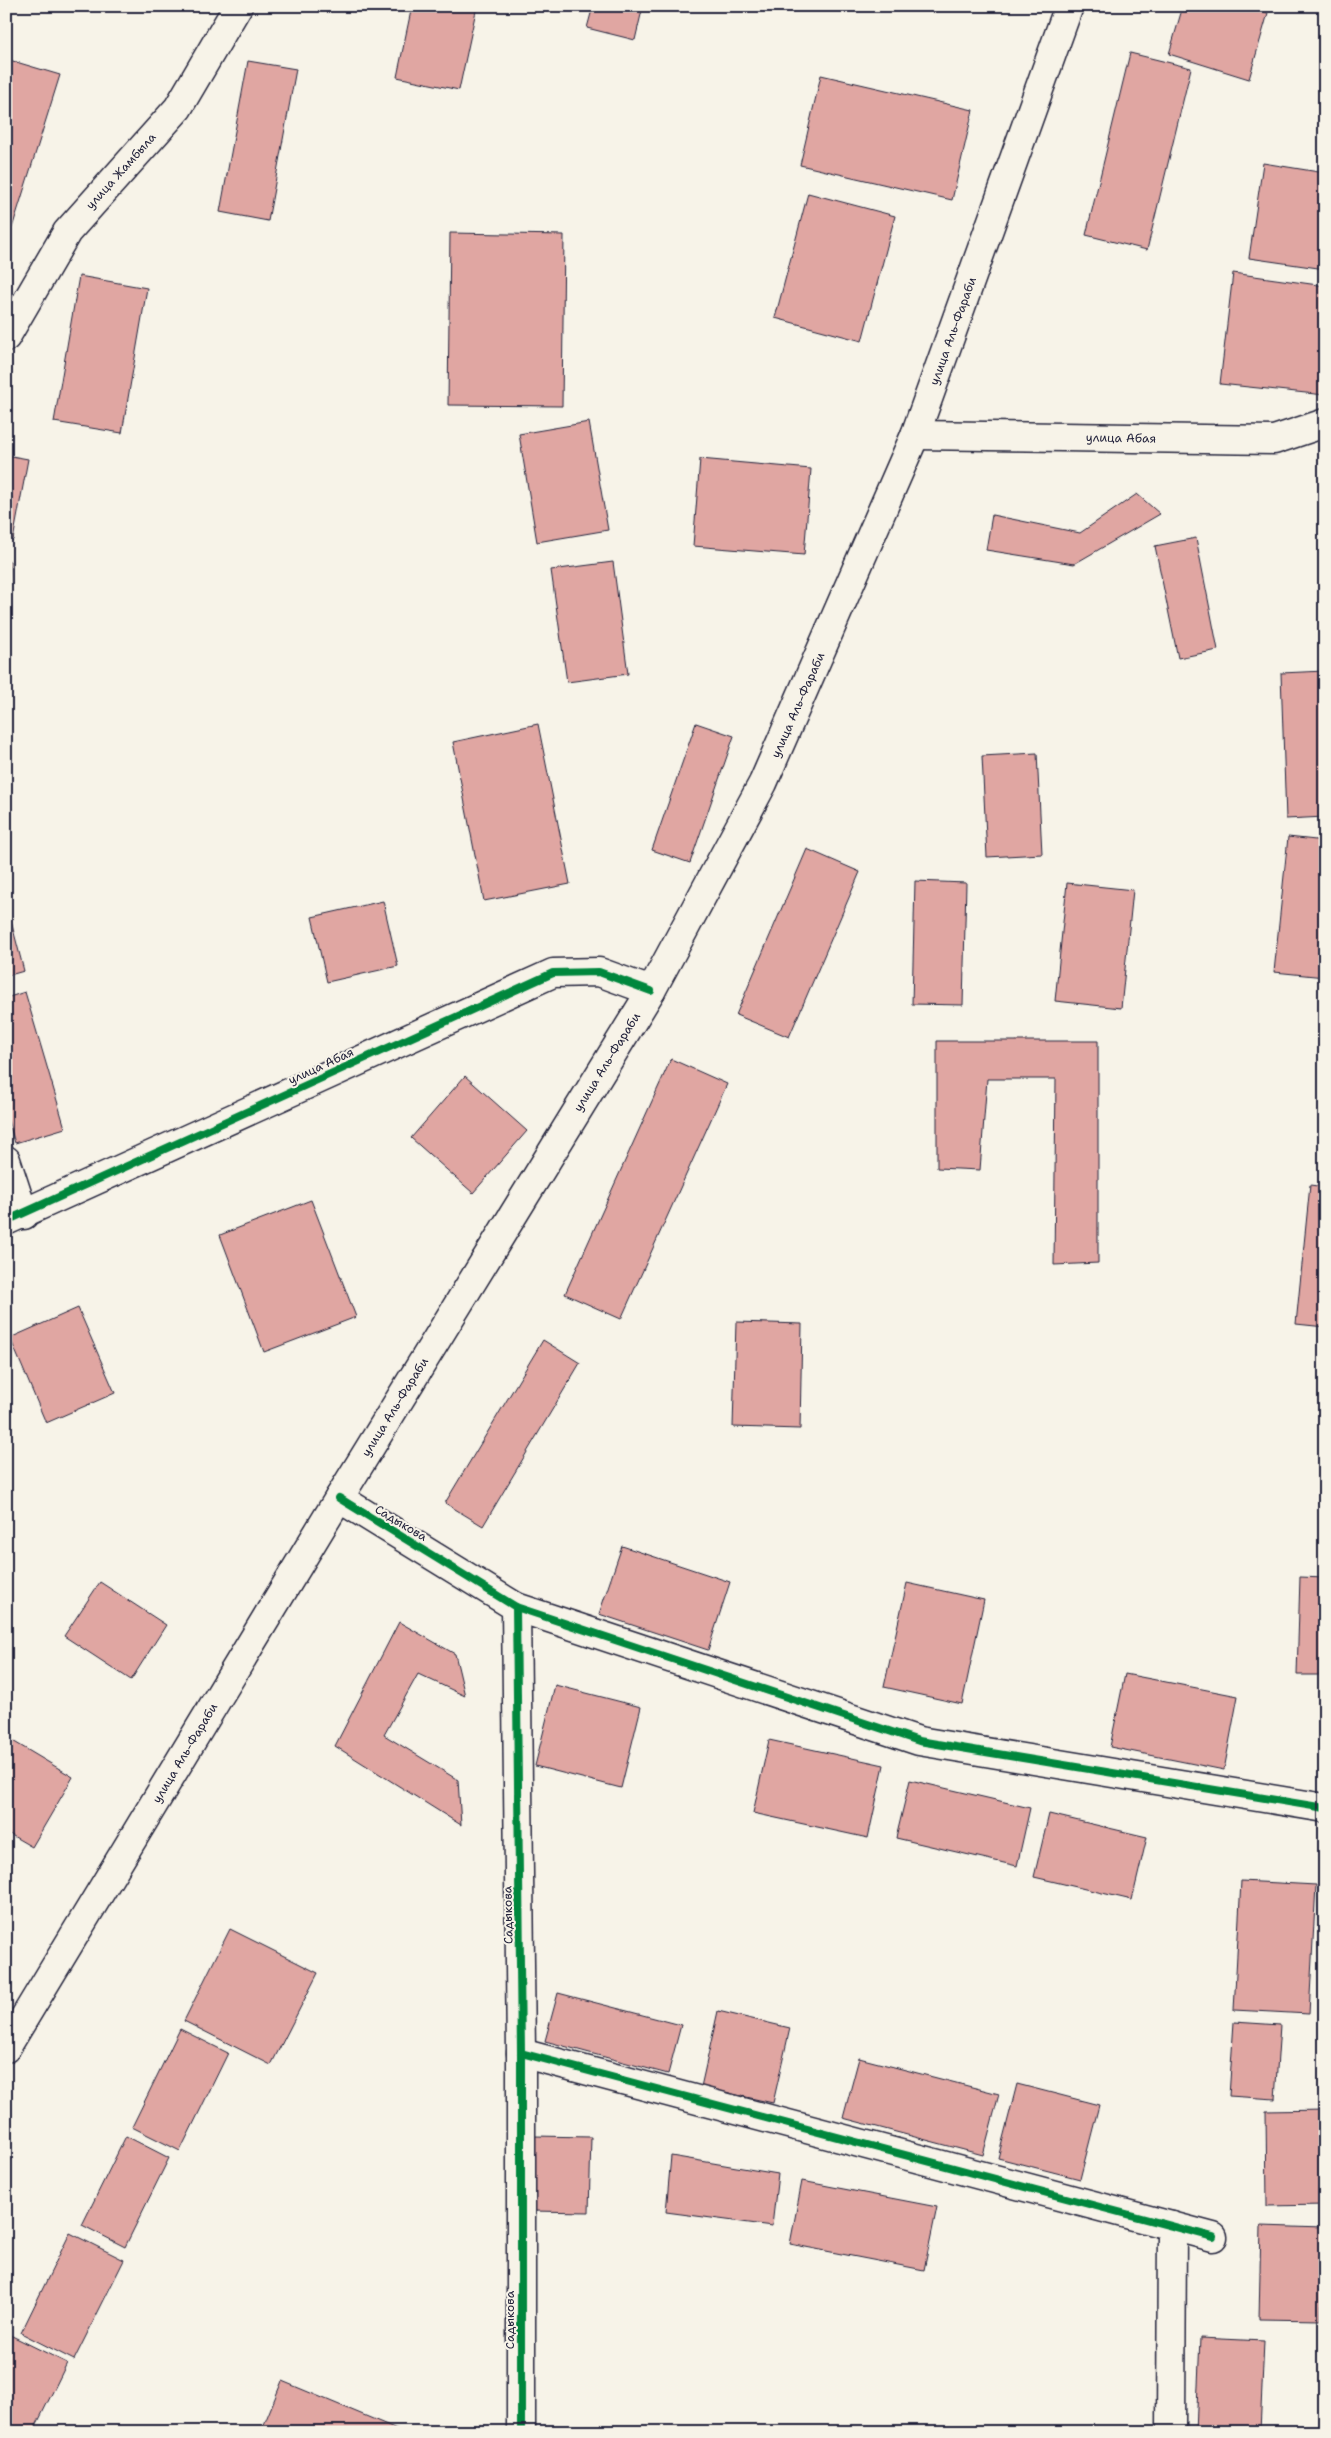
<svg xmlns="http://www.w3.org/2000/svg" width="1331" height="2438" font-family="'Shantell Sans',sans-serif">
<style>
.building{fill:#e0a6a2;stroke:#22223b}
.lines{fill:none;stroke-linecap:round;stroke-linejoin:round}
.minor-casing{stroke:#22223b;stroke-width:31}
.secondary-casing{stroke:#22223b;stroke-width:31}
.minor{stroke:#f7f3e8;stroke-width:28}
.secondary{stroke:#f7f3e8;stroke-width:28}
.cycleway-casing{stroke:#f7f3e8;stroke-width:11}
.cycleway{stroke:#00873e;stroke-width:8}
.labels{text-anchor:middle;stroke-width:4;stroke-linejoin:round;paint-order:stroke}
.street-label{font-size:12px;fill:#22223b;stroke:#f7f3e8}
</style>
<rect width="100%" height="100%" fill="#f7f3e8"/>
<filter id="ink" filterUnits="userSpaceOnUse"><feTurbulence type="fractalNoise" baseFrequency=".02" numOctaves="2"/><feDisplacementMap in="SourceGraphic" scale="10" xChannelSelector="R" yChannelSelector="G"/><feConvolveMatrix kernelMatrix="1 2 1 2 8 2 1 2 1" color-interpolation-filters="sRGB"/></filter>
<g filter="url(#ink)">
<!-- building -->
<g class="building">
<path d="M412 6H477L459 90 397 77Z"/>
<path d="M593 6H643L635 40 587 28Z"/>
<path d="M1183 6H1246L1268 13 1249 79 1169 54Z"/>
<path d="M1130 53 1191 68 1147 250 1086 235Z"/>
<path d="M6 59 60 75 12 228 6 227Z"/>
<path d="M248 61 296 69 268 221 220 212Z"/>
<path d="M821 75 973 110 952 200 800 165Z"/>
<path d="M1263 163 1325 173V269L1249 258Z"/>
<path d="M808 193 895 216 862 341 775 318Z"/>
<path d="M450 233 564 235 562 406 448 405Z"/>
<path d="M1233 273 1325 286V395L1220 384Z"/>
<path d="M79 276 147 288 122 433 54 422Z"/>
<path d="M589 422 608 530 537 542 519 434Z"/>
<path d="M6 455 28 459 13 540 6 538Z"/>
<path d="M700 459 811 469 804 555 693 546Z"/>
<path d="M1137 494 1160 514 1074 564 986 550 992 515 1080 533Z"/>
<path d="M1196 538 1218 650 1178 658 1155 546Z"/>
<path d="M6 561H10L8 705H6Z"/>
<path d="M613 562 628 674 567 682 551 570Z"/>
<path d="M1325 671V817L1286 819 1281 673Z"/>
<path d="M696 723 734 736 690 863 652 850Z"/>
<path d="M538 724 570 884 484 901 453 742Z"/>
<path d="M1037 753 1042 854 987 857 982 756Z"/>
<path d="M1288 837 1325 841V977L1274 972Z"/>
<path d="M807 849 860 872 789 1037 736 1015Z"/>
<path d="M915 881 966 883 963 1005 912 1004Z"/>
<path d="M1067 883 1133 890 1121 1008 1055 1001Z"/>
<path d="M383 901 398 966 327 982 312 917Z"/>
<path d="M6 902 24 971 6 976Z"/>
<path d="M25 992 65 1128 15 1143 6 1114V998Z"/>
<path d="M937 1041H1098V1263L1054 1265 1056 1079H987L980 1170 937 1168Z"/>
<path d="M671 1059 727 1084 621 1319 565 1294Z"/>
<path d="M465 1076 527 1131 473 1193 411 1138Z"/>
<path d="M1310 1185 1325 1187V1327L1296 1324Z"/>
<path d="M311 1200 356 1317 264 1352 220 1235Z"/>
<path d="M78 1308 115 1393 46 1423 10 1338Z"/>
<path d="M736 1322 802 1324 800 1429 733 1427Z"/>
<path d="M543 1340 580 1363 483 1526 445 1503Z"/>
<path d="M622 1546 730 1582 708 1650 599 1614Z"/>
<path d="M1300 1577 1325 1578V1675H1297Z"/>
<path d="M100 1582 166 1625 131 1680 64 1636Z"/>
<path d="M907 1583 984 1600 962 1704 884 1687Z"/>
<path d="M399 1622 455 1654 465 1696 418 1674 384 1735 458 1780 461 1825 335 1746Z"/>
<path d="M1125 1674 1238 1696 1224 1770 1110 1747Z"/>
<path d="M555 1685 641 1707 621 1788 535 1766Z"/>
<path d="M6 1737 73 1777 32 1847 6 1832Z"/>
<path d="M769 1740 884 1765 868 1838 753 1813Z"/>
<path d="M910 1780 1030 1808 1017 1866 896 1838Z"/>
<path d="M1049 1814 1147 1837 1132 1900 1034 1877Z"/>
<path d="M1241 1881 1316 1885 1309 2014 1234 2010Z"/>
<path d="M230 1929 318 1973 271 2065 184 2021Z"/>
<path d="M558 1993 681 2025 668 2074 545 2041Z"/>
<path d="M718 2011 790 2028 773 2103 701 2087Z"/>
<path d="M1234 2022 1280 2025 1275 2099 1229 2096Z"/>
<path d="M180 2029 228 2053 180 2151 132 2127Z"/>
<path d="M859 2058 999 2094 983 2155 843 2118Z"/>
<path d="M1017 2084 1099 2105 1080 2179 998 2158Z"/>
<path d="M1325 2110V2205L1267 2206 1266 2111Z"/>
<path d="M126 2136 169 2158 125 2247 82 2225Z"/>
<path d="M534 2136 591 2137 589 2212 532 2211Z"/>
<path d="M671 2156 778 2174 772 2226 666 2212Z"/>
<path d="M802 2181 937 2207 924 2270 790 2244Z"/>
<path d="M1261 2226 1323 2228 1321 2320 1259 2319Z"/>
<path d="M70 2233 124 2260 74 2360 21 2333Z"/>
<path d="M10 2335 67 2363 33 2432H6V2342Z"/>
<path d="M1200 2338 1264 2341 1260 2432H1196Z"/>
<path d="M282 2381 404 2432H261Z"/>
</g>
<g class="lines">
<defs>
<g id="minor">
<path d="M6 337 67 232 178 108 238 6"/>
<path d="M915 435 1274 440 1325 423"/>
<path d="M6 1160 24 1215"/>
<path d="M6 1221 553 973 599 972 651 991"/>
<path d="M339 1498 516 1607 521 2053V2432"/>
<path d="M516 1607 919 1741 1325 1808"/>
<path d="M521 2053 1213 2237"/>
<path d="M1171 2432 1172 2226"/>
</g>
<path id="secondary" d="M6 2048 339 1498 651 991 763 783 915 435 1069 6"/>
</defs>
<!-- minor casing -->
<use href="#minor" class="minor-casing"/>
<!-- secondary casing -->
<use href="#secondary" class="secondary-casing"/>
<!-- minor -->
<use href="#minor" class="minor"/>
<!-- secondary -->
<use href="#secondary" class="secondary"/>
<defs>
<g id="cycleway">
<path d="M6 1221 553 973 599 972 651 991"/>
<path d="M339 1498 516 1607 521 2053V2432"/>
<path d="M516 1607 919 1741 1325 1808"/>
<path d="M521 2053 1213 2237"/>
</g>
</defs>
<!-- cycleway casing -->
<use href="#cycleway" class="cycleway-casing"/>
<!-- cycleway -->
<use href="#cycleway" class="cycleway"/>
</g>
</g>
<g class="labels">
<!-- street labels -->
<g class="street-label">
<text transform="translate(121 171) rotate(-48)" y="4">улица Жамбыла</text>
<text transform="translate(953 331) rotate(-70)" y="4">улица Аль-Фараби</text>
<text transform="translate(1121 438) rotate(1)" y="4">улица Абая</text>
<text transform="translate(798 705) rotate(-66)" y="4">улица Аль-Фараби</text>
<text transform="translate(607 1062) rotate(-58)" y="4">улица Аль-Фараби</text>
<text transform="translate(321 1066) rotate(-25)" y="4">улица Абая</text>
<text transform="translate(395 1407) rotate(-58)" y="4">улица Аль-Фараби</text>
<text transform="translate(401 1523) rotate(31)" y="4">Садыкова</text>
<text transform="translate(185 1753) rotate(-59)" y="4">улица Аль-Фараби</text>
<text transform="translate(508 1915) rotate(-91)" y="4">Садыкова</text>
<text transform="translate(510 2320) rotate(-90)" y="4">Садыкова</text>
</g>
</g>
<!-- margin -->
<rect width="1331" height="2438" fill="none" stroke="#f7f3e8" stroke-width="25"/>
<rect x="12" y="12" width="1306" height="2413" fill="none" stroke="#22223b" stroke-width="2" filter="url(#ink)"/>
</svg>
